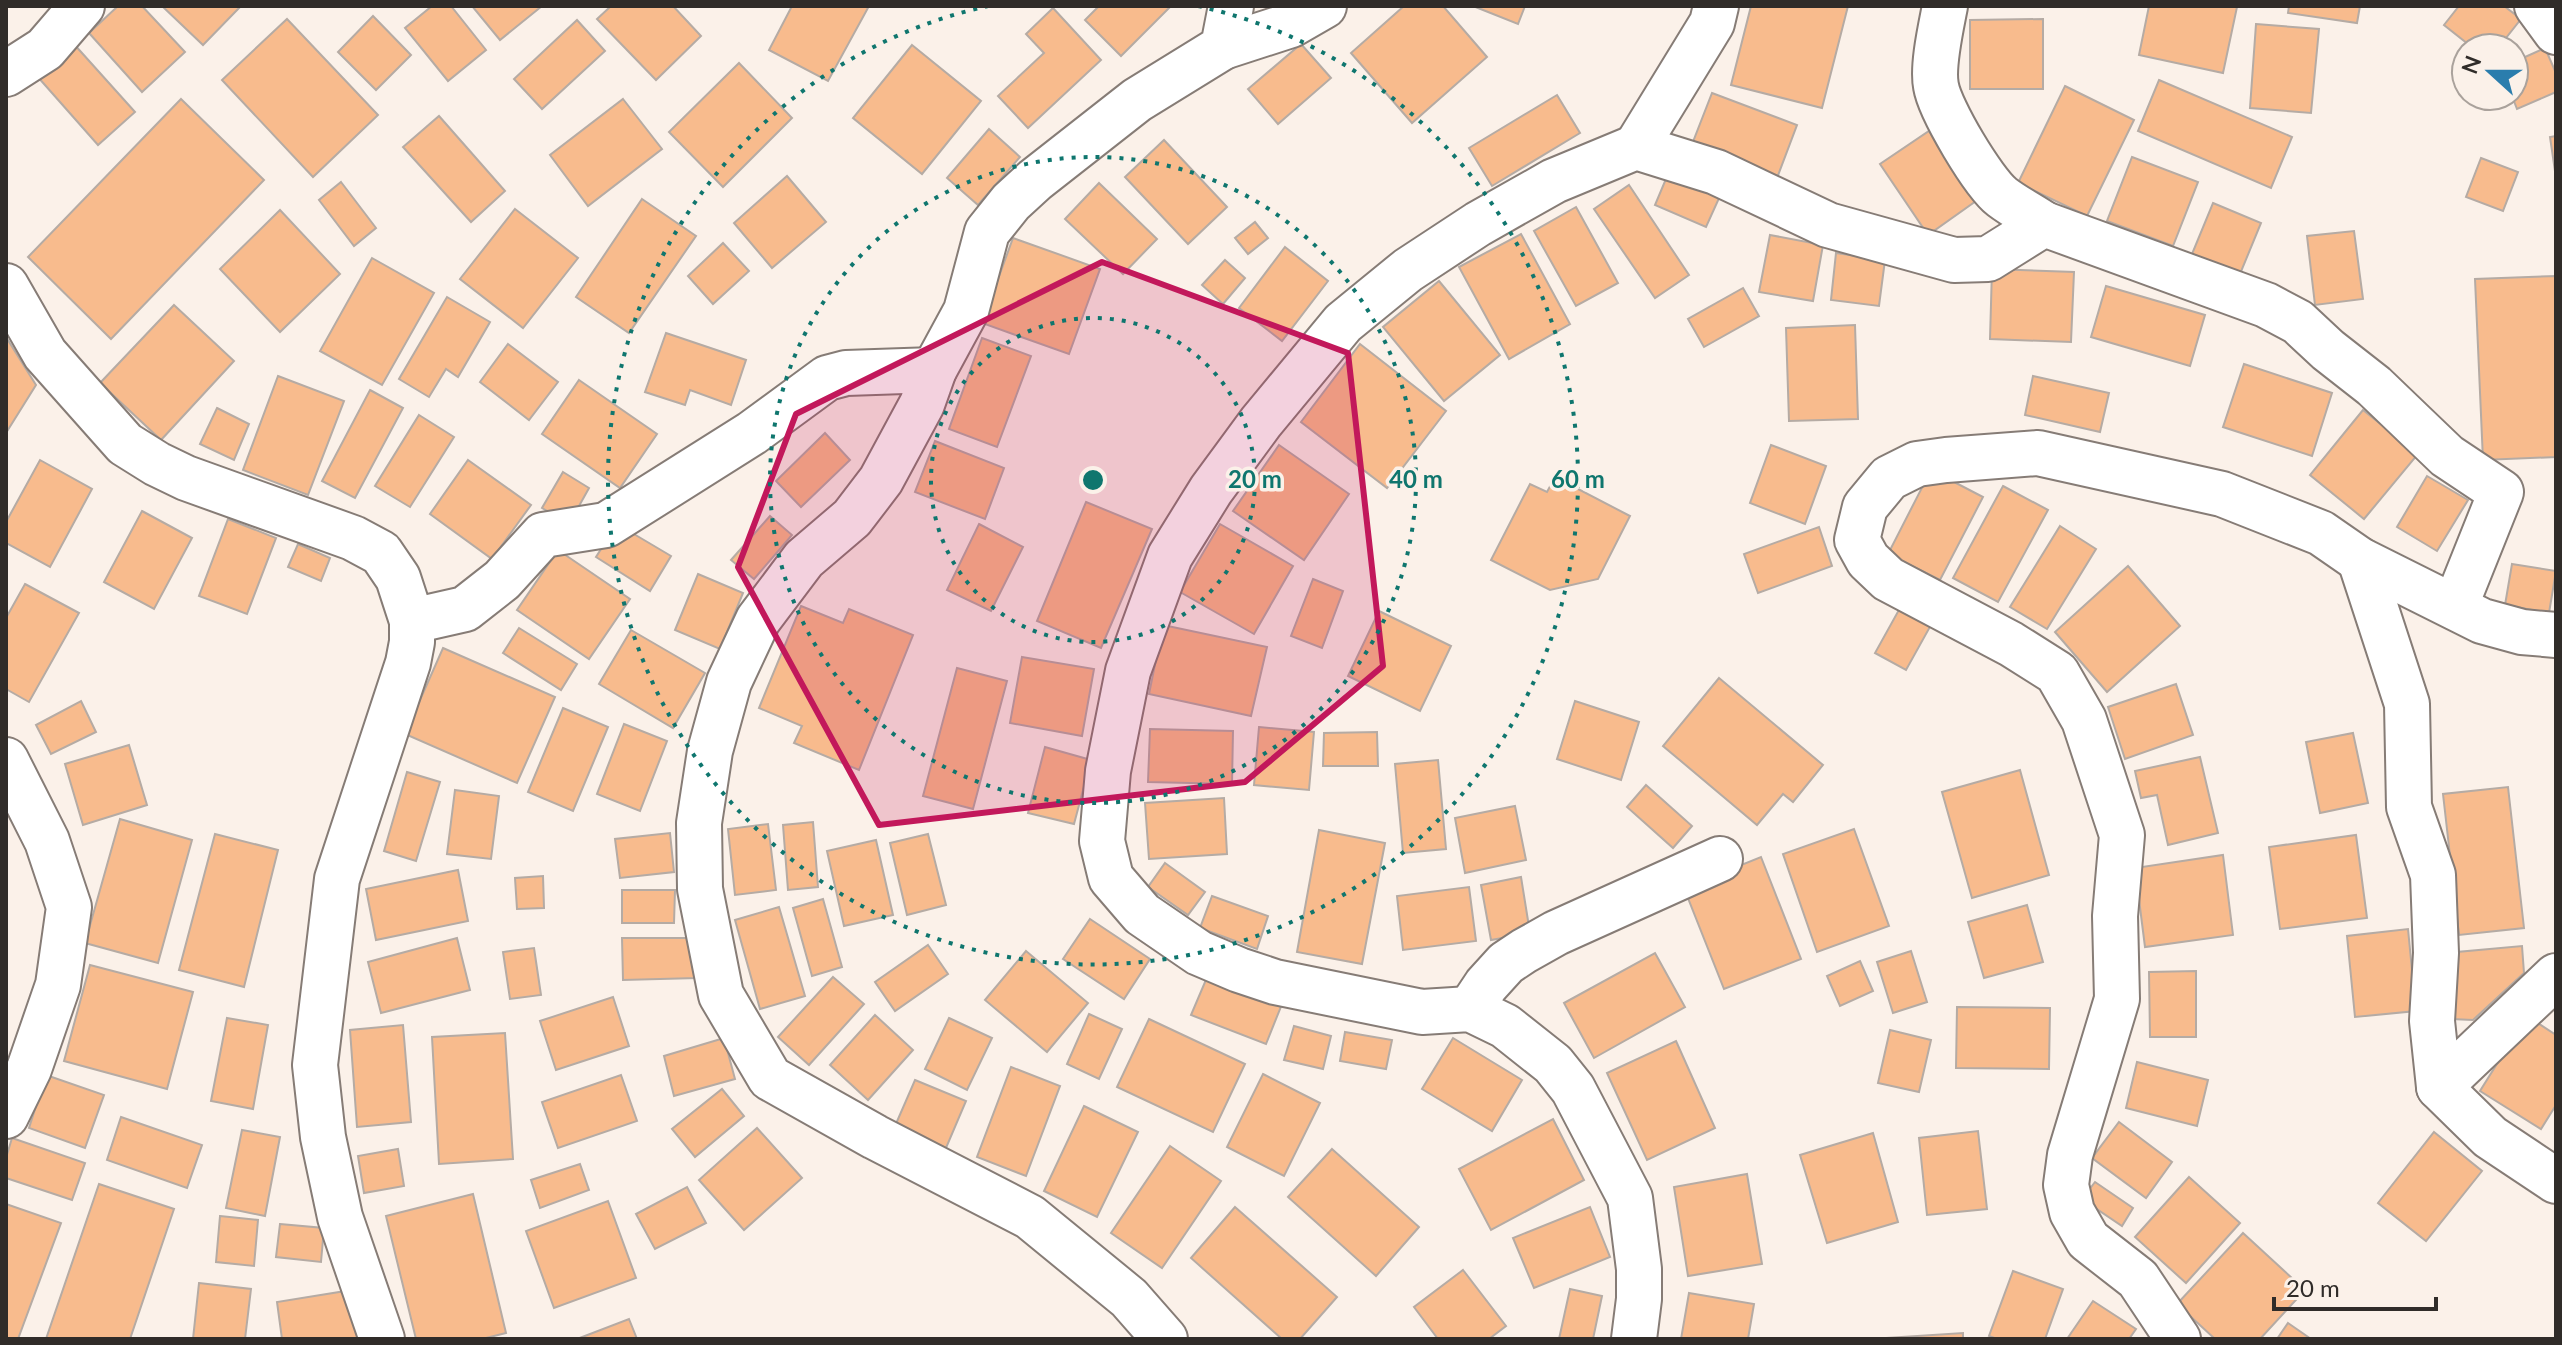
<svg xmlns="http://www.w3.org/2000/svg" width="2562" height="1345" font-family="Lato,sans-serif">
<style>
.building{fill:#f8bb8d;stroke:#b5aba4;stroke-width:2}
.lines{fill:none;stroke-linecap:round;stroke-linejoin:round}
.minor-casing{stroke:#867c76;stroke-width:48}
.major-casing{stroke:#867c76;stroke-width:48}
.minor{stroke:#fff;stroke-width:44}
.major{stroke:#fff;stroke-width:44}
.marked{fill:#c2185b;fill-opacity:0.2;stroke:#c2185b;stroke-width:6;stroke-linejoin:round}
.ring{fill:none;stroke:#0f766e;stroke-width:4;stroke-dasharray:4 8}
.centre{fill:#0f766e;stroke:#fbf1e9;stroke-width:4}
.ring-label{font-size:24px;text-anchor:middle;font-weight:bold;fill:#0f766e;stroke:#fbf1e9;stroke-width:7;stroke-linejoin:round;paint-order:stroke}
</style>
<rect width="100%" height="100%" fill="#fbf1e9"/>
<!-- building -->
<g class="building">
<path d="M118 6H142L185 52 142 92 89 33Z"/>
<path d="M162 6H241L203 45Z"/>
<path d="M432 6H451L486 50 448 81 405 28Z"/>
<path d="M472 6H542L500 40Z"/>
<path d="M611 6H673L701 36 656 80 597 19Z"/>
<path d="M792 6H869L828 81 769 50Z"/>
<path d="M1099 6H1171L1121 56 1085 20Z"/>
<path d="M1404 6H1443L1487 57 1412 123 1351 53Z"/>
<path d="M1473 6H1525L1518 24Z"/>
<path d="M1751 6H1848L1822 108 1731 85Z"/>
<path d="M2149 6 2237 7 2223 73 2139 55Z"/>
<path d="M2289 6H2360L2357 23 2288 13Z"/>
<path d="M2459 6H2504L2521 19 2498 48H2473L2444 25Z"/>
<path d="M1053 8 1101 60 1028 128 998 96 1044 53 1026 34Z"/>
<path d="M373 16 411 55 376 90 338 52Z"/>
<path d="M287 19 378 115 313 177 222 80Z"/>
<path d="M2043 19V89H1970V20Z"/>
<path d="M577 20 605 51 542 109 514 79Z"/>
<path d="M2256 24 2319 29 2311 113 2250 108Z"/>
<path d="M73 43 135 112 98 145 37 76Z"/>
<path d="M1301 44 1331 78 1278 124 1248 89Z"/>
<path d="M912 45 981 101 922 174 853 118Z"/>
<path d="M2545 48 2556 73V92L2517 109 2512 96H2514V62Z"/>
<path d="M739 63 792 118 723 187 669 132Z"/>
<path d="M2159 80 2292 137 2271 188 2138 131Z"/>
<path d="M2065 86 2134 120 2087 216 2018 183Z"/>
<path d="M1712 93 1797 125 1777 178 1691 147Z"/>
<path d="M1557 95 1580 133 1492 186 1469 148Z"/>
<path d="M181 99 264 180 111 339 28 257Z"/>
<path d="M623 99 662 149 588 206 550 155Z"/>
<path d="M439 116 505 191 471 222 403 147Z"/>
<path d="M989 129 1020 157 978 205 947 178Z"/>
<path d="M1929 131 1976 201 1928 235 1880 164Z"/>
<path d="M2556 136V178L2550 137Z"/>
<path d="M1164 140 1227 207 1188 244 1125 177Z"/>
<path d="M2132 157 2198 182 2173 246 2107 221Z"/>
<path d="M2481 158 2518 172 2503 211 2466 197Z"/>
<path d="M1668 174 1720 196 1706 227 1655 205Z"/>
<path d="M787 176 826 222 772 268 734 223Z"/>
<path d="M341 182 376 228 354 246 319 200Z"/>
<path d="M1099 183 1157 239 1123 274 1065 219Z"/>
<path d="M1629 185 1689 275 1655 298 1594 209Z"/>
<path d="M642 199 696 236 629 333 576 297Z"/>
<path d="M2213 203 2261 223 2240 274 2192 254Z"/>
<path d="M1576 207 1618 283 1576 306 1534 231Z"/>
<path d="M515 209 578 258 523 328 460 279Z"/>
<path d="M280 210 340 274 280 332 220 269Z"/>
<path d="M1255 222 1268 238 1248 254 1235 238Z"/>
<path d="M2354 231 2363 299 2315 305 2307 236Z"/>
<path d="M1521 234 1570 324 1509 359 1459 267Z"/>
<path d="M1770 235 1823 245 1813 301 1759 292Z"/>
<path d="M1013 238 1100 269 1069 354 982 323Z"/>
<path d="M723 243 749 271 713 304 688 276Z"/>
<path d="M1285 247 1328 281 1282 341 1239 308Z"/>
<path d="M1836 253 1885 260 1879 306 1831 300Z"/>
<path d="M372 258 434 293 382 385 320 351Z"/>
<path d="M1225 260 1245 278 1223 304 1202 285Z"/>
<path d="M1992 269 2074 272 2071 342 1990 339Z"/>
<path d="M2556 276V457L2483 460 2475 279Z"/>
<path d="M1439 281 1500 355 1444 401 1383 327Z"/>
<path d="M2106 286 2205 315 2190 366 2091 337Z"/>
<path d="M1743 288 1759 316 1704 347 1688 319Z"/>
<path d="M447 297 490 322 458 377 446 369 429 397 399 379Z"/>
<path d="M174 305 234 361 161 440 100 383Z"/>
<path d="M1855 325 1858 419 1789 421 1786 328Z"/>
<path d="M666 333 746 360 731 405 690 390 685 405 645 392Z"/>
<path d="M6 337 36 385 6 433Z"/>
<path d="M982 338 1031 356 997 447 949 429Z"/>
<path d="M508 344 558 382 529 420 480 382Z"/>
<path d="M1360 344 1446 411 1387 488 1301 422Z"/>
<path d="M2244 364 2332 393 2312 456 2223 427Z"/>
<path d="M278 376 344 401 308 495 243 470Z"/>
<path d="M2033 376 2109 393 2100 432 2025 415Z"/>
<path d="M579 380 657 434 620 488 542 434Z"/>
<path d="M370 390 403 408 355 498 322 481Z"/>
<path d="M217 408 249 424 234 460 200 444Z"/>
<path d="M2363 410 2418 454 2364 519 2310 475Z"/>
<path d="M419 415 454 437 410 507 375 486Z"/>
<path d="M825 433 850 460 801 507 776 481Z"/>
<path d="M935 441 1004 468 985 519 915 492Z"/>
<path d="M1279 445 1349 494 1304 560 1233 511Z"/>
<path d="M1771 445 1826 466 1805 524 1750 503Z"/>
<path d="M40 460 92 489 50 567 6 543V522Z"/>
<path d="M468 460 531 505 492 559 430 514Z"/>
<path d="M1931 470 1983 497 1940 580 1888 554Z"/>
<path d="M563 472 589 488 569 524 542 508Z"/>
<path d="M2427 476 2468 500 2437 551 2397 527Z"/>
<path d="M1555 477 1630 516 1598 579 1550 590 1491 560 1530 484 1547 492Z"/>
<path d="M2003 486 2048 510 1998 602 1953 578Z"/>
<path d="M1086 502 1152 529 1101 648 1037 621Z"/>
<path d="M142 511 192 538 154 609 104 582Z"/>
<path d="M770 516 792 535 754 579 731 560Z"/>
<path d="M228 519 276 538 247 614 199 596Z"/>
<path d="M617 524 671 556 650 591 596 557Z"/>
<path d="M979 524 1023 547 991 611 947 590Z"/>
<path d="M1220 524 1293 566 1254 634 1180 592Z"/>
<path d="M2060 526 2096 549 2047 629 2010 607Z"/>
<path d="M1819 527 1832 566 1758 593 1744 554Z"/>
<path d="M298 544 330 558 321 581 288 567Z"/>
<path d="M558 550 630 599 589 659 517 610Z"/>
<path d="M2512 564 2556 571 2549 613 2505 605Z"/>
<path d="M2128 566 2180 626 2107 692 2055 632Z"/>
<path d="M698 574 743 593 720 649 675 630Z"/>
<path d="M1313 579 1343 591 1322 648 1291 636Z"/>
<path d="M25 584 79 613 29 702 6 689V618Z"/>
<path d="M801 606 843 623 849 609 913 635 859 770 794 743 802 726 759 708Z"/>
<path d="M1900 608 1931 625 1906 670 1875 653Z"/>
<path d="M1379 611 1451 646 1420 711 1348 676Z"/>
<path d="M1163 625 1267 647 1251 716 1149 694Z"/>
<path d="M519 628 577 664 561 690 503 653Z"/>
<path d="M631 630 705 673 673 728 599 684Z"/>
<path d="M443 648 555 697 517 783 405 734Z"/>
<path d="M1022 657 1094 669 1082 736 1010 723Z"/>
<path d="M957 668 1007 681 973 809 923 796Z"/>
<path d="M1719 678 1823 765 1793 802 1783 794 1757 825 1663 746Z"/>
<path d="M2176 684 2193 735 2125 759 2108 707Z"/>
<path d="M81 701 96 732 51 754 36 725Z"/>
<path d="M1575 701 1639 722 1621 780 1557 759Z"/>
<path d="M563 708 608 727 573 811 528 792Z"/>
<path d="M624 724 667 741 640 811 597 794Z"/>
<path d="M1259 727 1314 732 1309 790 1254 785Z"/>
<path d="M1150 729 1233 731 1232 784 1148 782Z"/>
<path d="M1377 732 1378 766H1323L1324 733Z"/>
<path d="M2353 733 2368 803 2320 813 2306 742Z"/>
<path d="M129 745 147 805 83 825 65 764Z"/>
<path d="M1045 747 1091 760 1074 824 1028 813Z"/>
<path d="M2200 757 2218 833 2168 845 2157 795 2141 798 2135 771Z"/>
<path d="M1438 760 1446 849 1403 853 1395 764Z"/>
<path d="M2020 770 2049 875 1972 898 1942 792Z"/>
<path d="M407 772 440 782 416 861 384 851Z"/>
<path d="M1646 785 1692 826 1673 848 1627 807Z"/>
<path d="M2508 787 2524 928 2459 935 2443 794Z"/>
<path d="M455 790 499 796 491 859 447 854Z"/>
<path d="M1224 798 1227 854 1149 859 1145 803Z"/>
<path d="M1515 806 1526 860 1465 873 1455 818Z"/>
<path d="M120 819 192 840 158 963 85 943Z"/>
<path d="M813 822 818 887 788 890 783 825Z"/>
<path d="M768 824 776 890 735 895 728 829Z"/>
<path d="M1854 829 1889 926 1817 952 1783 854Z"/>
<path d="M1319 830 1385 843 1362 964 1297 952Z"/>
<path d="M670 833 674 872 620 878 615 839Z"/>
<path d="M215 834 278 850 244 987 179 970Z"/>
<path d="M928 834 946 905 907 915 890 843Z"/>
<path d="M2356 835 2367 918 2280 929 2269 847Z"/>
<path d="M876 840 893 915 844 926 827 851Z"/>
<path d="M2223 855 2233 935 2145 947 2135 868Z"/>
<path d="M1761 857 1801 959 1724 989 1684 888Z"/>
<path d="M1165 863 1205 892 1188 915 1148 887Z"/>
<path d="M458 870 468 921 376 940 366 889Z"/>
<path d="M543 876 544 908 517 909 515 878Z"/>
<path d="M1521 877 1530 933 1491 940 1481 885Z"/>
<path d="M1469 887 1476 941 1403 950 1397 896Z"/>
<path d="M622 890H675L674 923H622Z"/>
<path d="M1212 896 1268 916 1257 949 1200 928Z"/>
<path d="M823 899 842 967 812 976 793 908Z"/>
<path d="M2027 905 2043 962 1984 978 1968 922Z"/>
<path d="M779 907 805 996 760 1009 735 920Z"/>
<path d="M1090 919 1150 959 1124 999 1063 959Z"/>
<path d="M2408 929 2416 1011 2355 1017 2347 936Z"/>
<path d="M457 938 470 990 381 1013 368 962Z"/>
<path d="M622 938H696L697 978 623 980Z"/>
<path d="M928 945 948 974 895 1011 875 982Z"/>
<path d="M2522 946 2524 973 2473 1020 2451 1019 2457 952Z"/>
<path d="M534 948 541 995 510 999 503 952Z"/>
<path d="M1026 951 1088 1003 1047 1052 985 1000Z"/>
<path d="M1911 951 1927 1002 1893 1013 1877 962Z"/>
<path d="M1655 953 1685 1007 1594 1058 1564 1003Z"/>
<path d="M1860 961 1873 991 1840 1006 1827 976Z"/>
<path d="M90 965 193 992 167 1089 64 1061Z"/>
<path d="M2196 971V1037H2150L2149 972Z"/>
<path d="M1208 975 1282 1004 1266 1044 1191 1015Z"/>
<path d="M833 977 864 1004 809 1065 778 1037Z"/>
<path d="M613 997 629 1046 556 1070 540 1021Z"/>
<path d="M1957 1007 2050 1008 2049 1069 1956 1068Z"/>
<path d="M1089 1014 1122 1029 1099 1079 1067 1064Z"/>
<path d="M875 1015 913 1050 868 1100 830 1065Z"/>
<path d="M2527 1016 2556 1035V1105L2541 1129 2480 1091Z"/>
<path d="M227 1018 268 1025 253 1109 211 1101Z"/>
<path d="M949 1018 992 1038 967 1090 925 1069Z"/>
<path d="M1149 1019 1245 1064 1213 1132 1117 1087Z"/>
<path d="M403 1025 411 1122 357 1127 350 1030Z"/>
<path d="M1294 1026 1331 1036 1323 1069 1284 1060Z"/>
<path d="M1890 1030 1931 1040 1919 1092 1878 1083Z"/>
<path d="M1345 1032 1392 1040 1386 1069 1340 1061Z"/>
<path d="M505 1033 513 1159 439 1164 432 1037Z"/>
<path d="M724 1038 735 1079 674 1096 664 1056Z"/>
<path d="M1453 1038 1522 1080 1492 1131 1422 1089Z"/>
<path d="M1676 1041 1715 1128 1647 1160 1607 1073Z"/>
<path d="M2137 1062 2208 1080 2197 1126 2126 1108Z"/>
<path d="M1011 1067 1060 1086 1026 1176 977 1157Z"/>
<path d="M1263 1074 1320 1103 1284 1176 1227 1147Z"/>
<path d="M46 1075 104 1095 85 1148 29 1128Z"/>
<path d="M621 1075 637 1121 558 1148 542 1102Z"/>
<path d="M915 1080 966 1101 946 1148 895 1126Z"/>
<path d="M722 1089 744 1116 695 1157 672 1129Z"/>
<path d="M1084 1106 1138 1132 1097 1217 1044 1191Z"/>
<path d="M121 1117 202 1145 187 1188 107 1160Z"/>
<path d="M1553 1119 1584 1180 1491 1230 1459 1169Z"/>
<path d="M2119 1122 2172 1162 2146 1198 2092 1158Z"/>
<path d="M757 1128 802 1178 744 1230 699 1180Z"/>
<path d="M242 1130 280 1137 265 1216 226 1208Z"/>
<path d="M1978 1131 1987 1209 1927 1215 1919 1138Z"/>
<path d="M2434 1132 2482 1171 2426 1241 2378 1203Z"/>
<path d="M1873 1133 1898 1222 1827 1243 1800 1155Z"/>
<path d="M12 1138 85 1163 72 1200 6 1178V1158Z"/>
<path d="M1170 1146 1221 1181 1162 1268 1111 1233Z"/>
<path d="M398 1149 404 1186 364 1193 358 1156Z"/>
<path d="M1332 1149 1419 1227 1376 1276 1288 1197Z"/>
<path d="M580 1164 589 1190 540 1208 531 1180Z"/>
<path d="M1747 1174 1762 1264 1688 1276 1674 1187Z"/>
<path d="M2189 1177 2240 1223 2186 1283 2135 1237Z"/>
<path d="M2095 1182 2133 1208 2122 1226 2082 1199Z"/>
<path d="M99 1184 174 1209 130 1339H46Z"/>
<path d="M687 1187 706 1223 655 1249 636 1214Z"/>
<path d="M473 1194 506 1333 482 1339H416L386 1216Z"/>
<path d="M608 1201 636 1278 554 1308 526 1231Z"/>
<path d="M6 1204 61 1223 18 1339H6Z"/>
<path d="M1235 1207 1337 1297 1300 1339H1282L1191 1258Z"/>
<path d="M1590 1207 1610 1257 1534 1288 1513 1238Z"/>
<path d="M220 1216 258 1220 254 1266 216 1262Z"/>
<path d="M280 1224 324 1228 321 1262 276 1257Z"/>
<path d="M2243 1233 2305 1290 2260 1339H2215L2177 1304Z"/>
<path d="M1463 1270 1506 1326 1489 1339H1438L1414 1307Z"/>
<path d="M2013 1271 2063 1289 2045 1339H1997L1989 1336Z"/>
<path d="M199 1283 251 1289 245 1339H193Z"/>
<path d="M358 1289 366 1339H282L277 1302Z"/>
<path d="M1570 1289 1602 1296 1593 1339H1559Z"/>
<path d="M1689 1293 1754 1304 1748 1339H1681Z"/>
<path d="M2093 1301 2136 1329 2129 1339H2067Z"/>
<path d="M629 1319 637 1339H577Z"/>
<path d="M2288 1323 2311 1339H2277Z"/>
<path d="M1963 1333V1339L1886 1338Z"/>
</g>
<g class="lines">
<defs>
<g id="minor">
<path d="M1945 6C1941 27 1932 66 1936 86 1940 110 1983 182 2002 197 2015 207 2031 215 2044 224"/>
<path d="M2537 6 2556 32"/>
<path d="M1223 47 1291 25 1324 6"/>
<path d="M6 74 45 49 82 6"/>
<path d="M1636 147 1712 23 1716 6"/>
<path d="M6 286 45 354 125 444 157 464 186 478 353 538 381 553 398 578 412 621V642L408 663 337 879 315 1065 323 1137 340 1217 382 1339"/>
<path d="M2360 560 2407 704 2409 807 2433 875 2436 953 2432 1021 2439 1087 2490 1137 2556 1181"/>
<path d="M412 621 465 609 502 580 543 535 606 525 752 433 827 378 846 373 934 370"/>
<path d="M1470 1009 1486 985 1506 963 1524 951 1556 933 1720 859"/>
<path d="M2439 1087 2556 976"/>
<path d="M1165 1339 1129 1298 1030 1217 875 1137 770 1078 721 995 700 889 699 823 710 751 729 682 758 620 804 559 852 518 881 480 922 404 934 370 966 311 987 232 1011 202 1035 180 1137 100 1223 47 1231 6"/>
<path d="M1634 1339 1639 1299V1269L1630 1198 1573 1089 1553 1064 1505 1026 1470 1009 1422 1012 1275 982 1239 970 1199 953 1142 914 1111 878 1102 841 1108 771 1128 671 1170 556 1211 490 1261 422 1343 323 1408 270 1478 224 1554 181 1636 147 1716 172 1828 225 1954 260 1988 259 2044 224 2266 305 2298 322 2328 350 2374 386 2447 456 2501 492 2455 607"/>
<path d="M2178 1339 2138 1279 2088 1240 2072 1212 2066 1185 2070 1155 2117 999 2115 916 2122 835 2084 720 2057 673 2011 644 1888 579 1868 560 1857 540 1865 507 1889 478 1917 464 1946 460 2038 453 2222 494 2321 533 2360 560 2482 621 2522 632 2556 635"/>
</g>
<path id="major" d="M6 760 47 841 69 907 58 985 29 1069 6 1116"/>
</defs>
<!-- minor casing -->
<use href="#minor" class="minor-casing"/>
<!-- major casing -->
<use href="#major" class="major-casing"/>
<!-- minor -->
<use href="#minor" class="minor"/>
<!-- major -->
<use href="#major" class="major"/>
</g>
<!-- marked area -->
<path class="marked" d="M1102 262 1348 353 1383 666 1245 782 879 825 738 567 796 414Z"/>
<!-- distance rings -->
<g class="ring">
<circle cx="1093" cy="480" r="162"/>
<circle cx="1093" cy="480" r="323"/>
<path d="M1198 6A485 485 0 1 1 988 6"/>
</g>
<circle cx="1093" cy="480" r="12" class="centre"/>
<g class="ring-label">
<text x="1255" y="488">20 m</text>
<text x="1416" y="488">40 m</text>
<text x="1578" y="488">60 m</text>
</g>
<!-- border -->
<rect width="2562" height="1345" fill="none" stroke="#302c29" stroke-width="16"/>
<!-- north arrow -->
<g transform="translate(2490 72) rotate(291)"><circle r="38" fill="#fbf1e9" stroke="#aaa29c" stroke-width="2"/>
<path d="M0-6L14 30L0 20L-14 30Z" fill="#2a7dad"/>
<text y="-12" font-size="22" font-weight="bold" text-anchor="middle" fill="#302c29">N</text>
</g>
<!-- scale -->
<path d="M2274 1297v12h162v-12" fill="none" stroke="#302c29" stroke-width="4"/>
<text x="2286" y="1297" font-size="24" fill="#302c29" stroke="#fbf1e9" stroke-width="6" paint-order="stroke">20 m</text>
</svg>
